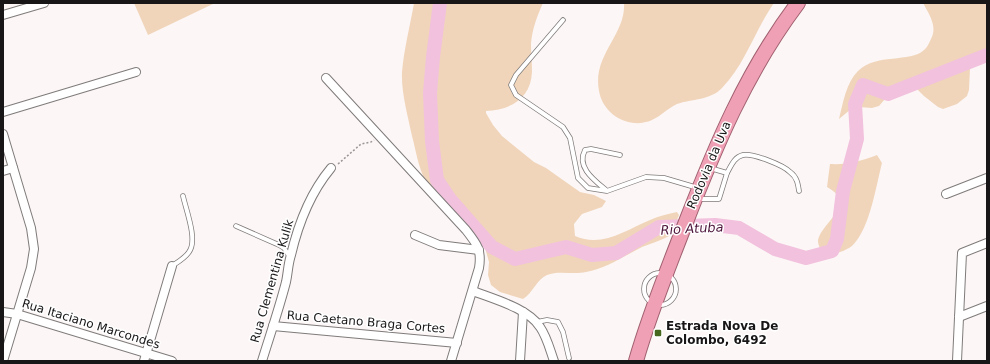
<svg xmlns="http://www.w3.org/2000/svg" width="990" height="364" font-family="'DejaVu Sans',sans-serif">
<style>
.green{fill:#f0d5bb}
.lines{fill:none;stroke-linecap:round;stroke-linejoin:round}
.river{stroke:#f2c1dd;stroke-width:14}
.service-casing{stroke:#7f7b7a;stroke-width:5.5}
.minor-casing{stroke:#7f7b7a;stroke-width:10}
.trunk-casing{stroke:#a16070;stroke-width:16}
.path{stroke:#9a9696;stroke-width:1.5;stroke-dasharray:2 2;stroke-linecap:butt}
.service{stroke:#fff;stroke-width:4}
.minor{stroke:#fff;stroke-width:8}
.trunk{stroke:#efa0b4;stroke-width:14}
.poi-dot{fill:#46671e;stroke:#fff;stroke-width:1.5}
.labels{text-anchor:middle;stroke-width:3;stroke-linejoin:round;paint-order:stroke}
.street-label{font-size:12px;fill:#181616;stroke:#fff}
.poi-label{font-size:12px;font-weight:bold;fill:#181616;stroke:#fff;text-anchor:start}
.water-label{font-size:13px;font-style:italic;fill:#4d153b;stroke:#fff}
</style>
<rect width="100%" height="100%" fill="#fcf7f6"/>
<!-- green -->
<g class="green">
<path d="M134 3H215L148 35Z"/>
<path d="M414 3H543C537 16 532 30 531 44 531 53 532 63 532 72 531 98 511 110 486 111V113L493 125 502 136 534 162 546 168 580 192 594 195 606 201 602 207 582 214 574 224 575 236C602 248 626 230 650 220 659 216 668 214 677 212L679 215 671 235C662 240 652 243 642 247 624 256 607 268 586 272 573 275 559 270 547 275 536 280 533 293 523 299L500 292 491 285 488 275 489 262 485 248 468 227 425 180C418 166 416 151 412 136 408 117 401 92 402 72 404 49 410 26 414 3Z"/>
<path d="M624 3H774C755 30 745 65 722 88 711 100 692 99 677 104 668 108 661 116 652 120 630 130 603 115 599 91 592 55 626 35 624 3Z"/>
<path d="M923 3H987V57L973 60 970 68 969 90 967 96 957 104 943 109 938 107 924 96 914 86 903 84 897 85 879 106 872 108 858 107 851 109 839 119C843 103 846 83 858 71 876 53 910 63 924 50 927 48 929 43 931 39 938 27 929 14 923 3Z"/>
<path d="M877 155 882 163C876 186 870 228 853 245 849 249 839 253 833 254 830 254 825 252 821 251 820 248 818 244 818 242 819 223 860 205 827 187L830 164C847 165 861 161 877 155Z"/>
</g>
<g class="lines">
<!-- river -->
<path class="river" d="M440 3 433 57 430 93 432 141 437 180 449 198 492 247 515 259 566 247 592 255 616 253 659 227 715 225 739 228 775 249 806 258 832 251 837 239 843 191 857 139 855 104 863 85 888 94 987 55"/>
<defs>
<g id="service">
<path d="M563 20 516 75 511 85 516 95 563 127 570 138 578 178 588 188 607 191 646 177 664 178 698 188"/>
<path d="M727 173C731 166 734 157 743 155 753 153 783 165 790 172 797 177 798 184 799 191"/>
<path d="M606 190C594 180 576 167 585 150L591 149 620 155"/>
<path d="M697 199H719L727 173 710 168"/>
<path d="M236 226 279 245 284 248 290 257"/>
<path d="M172 266C178 262 185 258 189 252 198 240 186 210 183 196"/>
<circle cx="660" cy="289" r="16"/>
<path d="M537 322 547 320 558 322 563 332 569 358"/>
</g>
<g id="minor">
<path d="M3 15 44 3"/>
<path d="M326 78 466 230C477 244 482 250 479 268L451 361"/>
<path d="M3 112 136 72"/>
<path d="M3 134 31 228 34 249 31 268 3 361"/>
<path d="M3 171 13 168"/>
<path d="M946 194 987 178"/>
<path d="M415 235 439 245 479 250"/>
<path d="M473 291C493 299 528 308 540 327 547 337 550 350 554 361"/>
<path d="M3 312 17 314 172 361"/>
<path d="M959 317 987 306"/>
<path d="M273 326 457 343"/>
<path d="M144 361 172 266"/>
<path d="M262 361C270 335 279 309 286 282 288 273 288 264 291 255 298 225 311 192 331 168"/>
<path d="M520 361 523 312"/>
<path d="M957 361 962 253 987 243"/>
</g>
<path id="trunk" d="M636 361C649 315 667 271 684 227 715 147 746 72 798 3"/>
</defs>
<!-- service casing -->
<use href="#service" class="service-casing"/>
<!-- minor casing -->
<use href="#minor" class="minor-casing"/>
<!-- trunk casing -->
<use href="#trunk" class="trunk-casing"/>
<!-- path -->
<path class="path" d="M338 164 361 144 371 142 374 140"/>
<!-- service -->
<use href="#service" class="service"/>
<!-- minor -->
<use href="#minor" class="minor"/>
<!-- trunk -->
<use href="#trunk" class="trunk"/>
</g>
<!-- markers -->
<rect class="poi-dot" x="654" y="329" width="8" height="8" rx="2"/>
<g class="labels">
<!-- street labels -->
<g class="street-label">
<text transform="translate(709 165) rotate(-67)" y="4">Rodovia da Uva</text>
<text transform="translate(272 281) rotate(-74)" y="4">Rua Clementina Kulik</text>
<text transform="translate(366 322) rotate(5)" y="4">Rua Caetano Braga Cortes</text>
<text transform="translate(91 324) rotate(17)" y="4">Rua Itaciano Marcondes</text>
</g>
<!-- poi labels -->
<g class="poi-label">
<text x="666" y="330">Estrada Nova De<tspan x="666" dy="14">Colombo, 6492</tspan></text>
</g>
<!-- water labels -->
<g class="water-label">
<text transform="translate(692 228) rotate(-3)" y="5">Rio Atuba</text>
</g>
</g>
<!-- border -->
<rect width="990" height="364" fill="none" stroke="#181616" stroke-width="8"/>
</svg>
